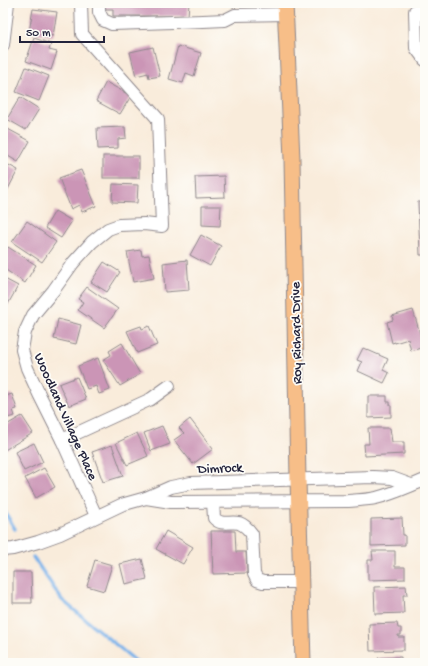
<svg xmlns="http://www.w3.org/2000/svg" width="428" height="666" font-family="'Gochi Hand',sans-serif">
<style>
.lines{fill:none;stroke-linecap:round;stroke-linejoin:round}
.stream{stroke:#7bb3ea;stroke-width:3.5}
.building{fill:#cb95b6}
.minor-casing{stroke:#8e878b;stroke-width:14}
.major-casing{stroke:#8e878b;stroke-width:17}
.minor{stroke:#fff;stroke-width:12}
.major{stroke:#f7be88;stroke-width:15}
.labels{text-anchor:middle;stroke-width:3.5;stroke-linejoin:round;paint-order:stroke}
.street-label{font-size:14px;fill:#22223b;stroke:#fdfcf7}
</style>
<rect width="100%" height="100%" fill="#fdfcf7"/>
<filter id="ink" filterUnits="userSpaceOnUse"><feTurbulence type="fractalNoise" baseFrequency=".025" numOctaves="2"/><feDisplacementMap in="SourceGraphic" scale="8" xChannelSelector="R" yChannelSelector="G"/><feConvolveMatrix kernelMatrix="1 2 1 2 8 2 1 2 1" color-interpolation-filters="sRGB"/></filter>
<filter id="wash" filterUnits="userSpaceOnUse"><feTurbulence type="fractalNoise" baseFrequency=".012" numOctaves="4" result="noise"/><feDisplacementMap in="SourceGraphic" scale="16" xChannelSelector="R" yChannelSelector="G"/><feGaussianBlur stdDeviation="0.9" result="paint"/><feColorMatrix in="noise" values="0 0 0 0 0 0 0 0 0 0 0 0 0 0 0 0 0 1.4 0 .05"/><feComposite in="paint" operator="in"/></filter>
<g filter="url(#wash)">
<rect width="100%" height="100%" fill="#f9ecdb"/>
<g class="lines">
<!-- stream -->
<g class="stream">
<path d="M3 509 15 529"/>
<path d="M33 557 62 600 138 663"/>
</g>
</g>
<g id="blocks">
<!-- building -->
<g class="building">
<path d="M104 3H189L188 16H113V9H104Z"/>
<path d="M33 9 57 12 53 36 29 32Z"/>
<path d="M34 38 51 44 49 50 57 52 51 70 26 61Z"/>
<path d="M178 46 201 53 194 76 186 73 183 83 169 79Z"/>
<path d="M153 47 160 76 149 78 148 73 136 76 130 52Z"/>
<path d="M26 67 49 76 39 101 16 92Z"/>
<path d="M106 82 131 96 120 114 96 101Z"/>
<path d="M20 97 39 109 26 130 7 119Z"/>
<path d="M125 127 126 138 118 139V148L98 149 97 128Z"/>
<path d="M6 128 30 141 18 162 3 153V133Z"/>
<rect x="103" y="156" width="36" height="22"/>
<path d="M3 162 18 170 7 191 3 190Z"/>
<path d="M81 170 96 206 82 212 79 205 71 209 59 178Z"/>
<path d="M224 176 225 197 196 198 195 177Z"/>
<path d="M113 184 138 185 137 203 112 202Z"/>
<path d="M418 202H425V255H420Z"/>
<path d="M202 206H221L220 226 202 225Z"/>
<path d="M55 211 72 221 61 238 45 228Z"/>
<path d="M27 221 56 242 42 262 12 242Z"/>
<path d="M201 235 221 246 210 266 190 255Z"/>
<path d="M8 247 36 265 25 283 3 268V255Z"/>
<path d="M141 250 142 256 149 255 154 278 133 282 127 252Z"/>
<path d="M187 260 189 290 165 292 163 263Z"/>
<path d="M104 262 120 272 107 292 91 282Z"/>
<path d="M3 278 18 286 7 306 3 304Z"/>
<path d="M87 287 118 309 104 328 78 310 83 302 78 299Z"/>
<path d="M413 310 424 347 411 351 408 339 395 343V342L392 343 387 322 393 320 392 316Z"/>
<path d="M58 319 81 325 76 344 54 339Z"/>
<path d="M141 326 142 329 149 326 157 345 137 353 127 331Z"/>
<path d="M122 343 140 374 120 386 103 360 111 355 109 351Z"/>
<path d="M363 348 388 359 383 370 389 373 384 383 358 371 362 362 357 360Z"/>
<path d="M98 358 110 390 99 394 96 386 87 389 78 366Z"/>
<path d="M77 377 86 399 69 406 59 384Z"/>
<path d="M12 394 17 409 13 410 15 416 3 419V397Z"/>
<path d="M368 396H387V402H390V405H391V417L368 418Z"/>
<path d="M22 416 33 433 3 451V427Z"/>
<path d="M190 419 213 449 193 464 174 440 184 433 179 428Z"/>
<path d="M162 426 170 444 151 451 144 433Z"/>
<path d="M368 428H390L392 442H404V454L365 456 364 444H369Z"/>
<path d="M137 433 148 456 127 465 116 443Z"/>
<path d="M34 443 43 462 24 471 15 452Z"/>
<path d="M112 445 123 476 103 482 92 452Z"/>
<path d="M44 468 55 487 36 498 25 478Z"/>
<path d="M402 518 403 535H405V545L371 546V519Z"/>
<path d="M166 531 193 547 183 564 156 549Z"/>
<path d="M211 531H235L236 552H246L247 573 213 574Z"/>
<path d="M372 551H395V567H405V579L368 580V560H373Z"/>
<path d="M142 559 147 579 125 584 120 564Z"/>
<path d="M95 560 112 565 104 591 87 586Z"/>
<path d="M13 572H31L32 603H13Z"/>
<path d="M406 586 407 595H403L404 613 375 614 374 587Z"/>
<path d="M397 623 398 628H401V635H398V637H404V650L370 651 369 624Z"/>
<path d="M401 657V663H379L378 658Z"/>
</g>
</g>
</g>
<g filter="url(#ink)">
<use href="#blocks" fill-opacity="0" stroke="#8e878b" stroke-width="1"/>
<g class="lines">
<defs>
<g id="minor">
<path d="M81 3 82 34 158 119 162 226 144 224 119 225 108 229 92 242 73 263 53 291 33 315 25 332 22 350 27 368 39 394 62 440 96 516"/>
<path d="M99 3V12L103 20 112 24 203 21 225 20 235 15 286 14"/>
<path d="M425 5 424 4 415 11 416 48 425 60"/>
<path d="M3 45 8 3"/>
<path d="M62 440 151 399 169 386"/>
<path d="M146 498 171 502 348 501C357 500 367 500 376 498 393 494 409 486 425 480"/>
<path d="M213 502 214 518C221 526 230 521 239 523 245 525 249 530 252 534L254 574 257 580 263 582H301"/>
<path d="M3 550 13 549 38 542 60 534 121 505 146 498 171 487 191 483 373 477 392 478 411 485"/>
</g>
<path id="major" d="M285 3 292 159 298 479 303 663"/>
</defs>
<!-- minor casing -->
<use href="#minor" class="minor-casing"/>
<!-- major casing -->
<use href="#major" class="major-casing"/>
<!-- minor -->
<use href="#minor" class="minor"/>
<!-- major -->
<use href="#major" class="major"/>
</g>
</g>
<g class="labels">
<!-- street labels -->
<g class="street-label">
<text transform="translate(295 333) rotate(-91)" y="5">Roy Richard Drive</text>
<text transform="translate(67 416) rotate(66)" y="5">Woodland Village Place</text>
<text transform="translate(220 467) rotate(-2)" y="5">Dimrock</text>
</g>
</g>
<!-- margin -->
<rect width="428" height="666" fill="none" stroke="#fdfcf7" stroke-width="16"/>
<!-- scale -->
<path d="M20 36v6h84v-6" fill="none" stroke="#22223b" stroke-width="2"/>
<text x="26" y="36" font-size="12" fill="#22223b" stroke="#fdfcf7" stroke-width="3" paint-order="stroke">50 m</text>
</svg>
